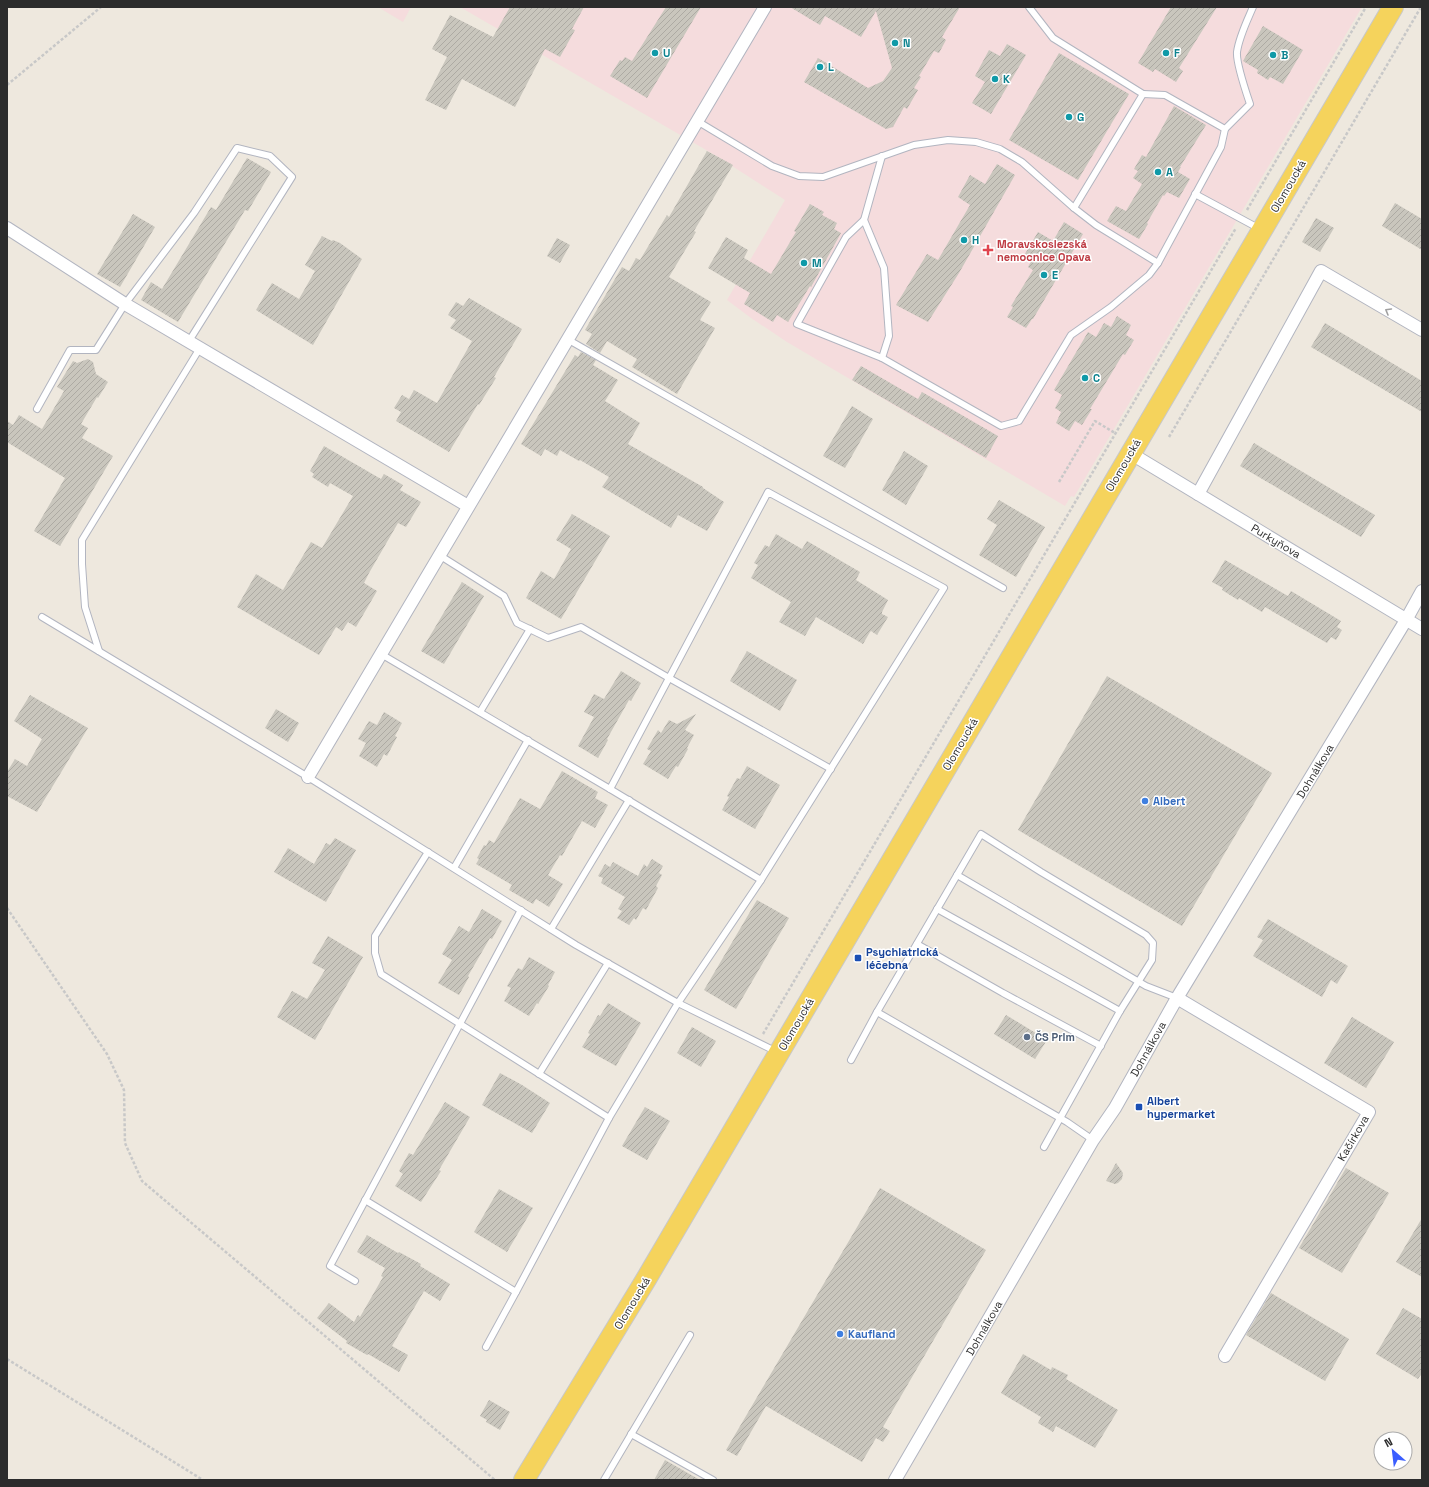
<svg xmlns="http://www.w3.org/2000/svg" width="1429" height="1487" font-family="'Space Grotesk',sans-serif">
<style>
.medical{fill:#f5dcdd}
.building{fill:url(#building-hatch)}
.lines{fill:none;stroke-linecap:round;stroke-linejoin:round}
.service-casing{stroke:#b2b5c0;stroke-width:8}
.minor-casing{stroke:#b2b5c0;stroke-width:14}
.primary-casing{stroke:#c8c8c8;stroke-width:22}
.path{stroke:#c8c8c8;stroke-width:2.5;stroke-dasharray:3 2;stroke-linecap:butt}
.service{stroke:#fff;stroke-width:6}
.minor{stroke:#fff;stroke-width:12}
.primary{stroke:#f5d35c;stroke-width:20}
.oneway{stroke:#a0a0a0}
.culture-dot{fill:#0f9aa8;stroke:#fff;stroke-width:1.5}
.health-dot{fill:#e0444e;stroke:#fff;stroke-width:1.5}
.shop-dot{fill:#3f7fe0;stroke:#fff;stroke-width:1.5}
.transit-dot{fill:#1a4fb4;stroke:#fff;stroke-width:1.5}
.service-dot{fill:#5c6f8a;stroke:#fff;stroke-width:1.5}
.labels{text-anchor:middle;stroke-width:3;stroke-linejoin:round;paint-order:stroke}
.culture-label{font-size:11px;font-weight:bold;fill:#0d838f;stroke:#fff;text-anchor:start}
.street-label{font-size:11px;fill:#2c2c2c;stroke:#fff}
.health-label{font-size:11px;font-weight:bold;fill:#be3a42;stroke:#fff;text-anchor:start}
.shop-label{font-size:11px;font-weight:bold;fill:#366cbe;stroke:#fff;text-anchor:start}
.transit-label{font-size:11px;font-weight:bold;fill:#164399;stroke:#fff;text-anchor:start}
.service-label{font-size:11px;font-weight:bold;fill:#4e5e75;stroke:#fff;text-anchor:start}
</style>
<defs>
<pattern id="building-hatch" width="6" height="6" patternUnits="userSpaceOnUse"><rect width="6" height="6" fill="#c9c6bd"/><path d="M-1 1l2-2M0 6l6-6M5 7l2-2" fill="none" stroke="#adaaa3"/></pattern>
</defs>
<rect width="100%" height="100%" fill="#eee8de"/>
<!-- medical -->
<g class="medical">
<path d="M378 7H411L403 22Z"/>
<path d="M460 7H1362L1074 497 1071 496 1065 506 787 342 751 318 727 300 785 200 732 166V165Z"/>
</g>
<!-- building -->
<g class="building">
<path d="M510 7H584L572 29 575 30 560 57 545 49 515 107 462 79 446 110 425 100 447 57 432 49 450 15 493 37Z"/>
<path d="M666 7H701L647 98 610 76 620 60 622 61 625 57 632 61Z"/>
<path d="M790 7H960L942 37 946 40 939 53 934 51 919 76 921 77 914 88 918 90 907 109 904 107 893 127 886 129 804 82 818 58 868 88 883 81 892 68 876 11 861 37 825 16 820 25Z"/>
<path d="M1171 7H1217L1179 68 1183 71 1176 82 1155 69 1153 72 1138 63Z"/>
<path d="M1263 26 1303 50 1283 84 1270 77 1268 80 1257 73 1258 70 1243 61Z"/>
<path d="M1007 44 1026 55 991 114 972 103 985 82 975 76 989 50 1000 56Z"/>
<path d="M1059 53 1129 94 1078 180 1009 140Z"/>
<path d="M1174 106 1206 125 1180 167H1181L1178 172 1190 179 1179 198 1167 192 1164 196 1163 195 1147 223 1148 224 1139 239 1107 221 1116 206 1126 211 1142 184 1133 178 1138 171 1134 169 1142 155 1146 157Z"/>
<path d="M707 151 733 165 694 231 696 232 669 277 711 302 700 320 715 328 677 394 632 367 637 359 607 341 600 353 586 344 592 334 585 330 622 267 629 271 636 258 640 260 667 215 669 217Z"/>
<path d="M247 158 271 172 248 211 245 210 178 322 141 300 151 282 162 289 211 207 216 210Z"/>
<path d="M997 164 1015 175 959 273 928 322 896 305 927 254 938 260 970 205 958 197 970 175 985 184Z"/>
<path d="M1395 203 1422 219V250L1382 226Z"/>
<path d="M810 204 824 212 822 215 837 223 834 229 841 233 811 287 810 286 788 322 777 315 773 322 744 304 750 293 708 268 726 237 748 250 744 258 771 274 796 232 794 231Z"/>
<path d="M133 214 155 227 120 287 97 274Z"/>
<path d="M1316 218 1334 228 1320 252 1302 242Z"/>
<path d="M1064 222 1083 234 1033 319H1032L1026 328 1007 317 1013 307 1011 306 1033 270 1028 267 1033 258 1025 254 1038 232 1053 241Z"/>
<path d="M322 236 332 241 333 240 340 243 362 259 313 345 256 310 272 283 299 299 315 271 305 265Z"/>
<path d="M557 238 570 245 560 263 547 256Z"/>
<path d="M469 298 522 329 494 377 496 378 479 405 478 404 449 452 396 421 401 412 394 408 402 395 409 399 414 390 437 403 472 341 450 328 456 320 448 315 456 302 463 306Z"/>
<path d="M1117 316 1131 325 1126 335 1134 340 1125 355 1123 354 1090 409H1092L1082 425 1075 421 1069 431 1056 423 1061 412 1055 408 1062 395 1054 390 1088 332 1096 337 1104 323 1111 327Z"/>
<path d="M1325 323 1422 381V412L1311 347Z"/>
<path d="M581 352 596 360 593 365 618 380 605 401 640 423 628 444 703 487V488L724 502 707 531 678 515 671 528 602 487 609 477 580 460 579 461 560 450 557 456 545 449 541 456 521 444 575 355 578 357Z"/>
<path d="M88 359 93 362 96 374 108 382 98 398 97 397 81 424 88 428 82 438 113 456 60 546 34 531 65 478 7 442V421L13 425 19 415 42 429 64 391 57 387 73 361 77 363Z"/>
<path d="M861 366 918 399 922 392 998 436 986 458 852 380Z"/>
<path d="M852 406 873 419 845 468 823 456Z"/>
<path d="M1254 443 1375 515 1361 537 1240 466Z"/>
<path d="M324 446 381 479 384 474 403 485 400 490 421 502 406 527 398 523 369 573 364 583 377 591 356 627 348 622 342 631 336 627 319 655 237 607 256 574 283 590 311 542 322 548 353 496 330 483 328 487 312 477 314 474 310 471Z"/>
<path d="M904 451 928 466 906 505 882 490Z"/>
<path d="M999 500 1045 527 1016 577 979 555 997 525 987 519Z"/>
<path d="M572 514 610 536 561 619 526 598 541 571 554 579 571 549 556 540Z"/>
<path d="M776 534 802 549 807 541 860 572 856 580 888 600 882 612V614L888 617 877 635 871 631 870 632 863 644 816 617 805 636 779 622 791 602 751 578 758 565 754 563 765 545 769 547Z"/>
<path d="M1225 560 1288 596 1291 591 1341 621 1337 627 1342 630 1336 640 1331 637 1327 643 1265 607 1262 612 1239 598 1238 600 1222 590 1223 588 1212 582Z"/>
<path d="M462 582 484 596 444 664 421 651Z"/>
<path d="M747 651 797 680 780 711 730 681Z"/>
<path d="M621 671 641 683 631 701 629 700 607 739 608 740 598 758 578 746 594 717 584 712 594 694 604 699Z"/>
<path d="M1107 676 1272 773 1182 926 1018 830Z"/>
<path d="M30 695 88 728 37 812 7 796V772L15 759 27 766 42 739 14 721Z"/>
<path d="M276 709 299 723 288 742 265 728Z"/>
<path d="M384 712 402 723 395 736 397 737 387 756 384 754 377 767 359 756 366 743 358 739 369 721 377 725Z"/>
<path d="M696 714 685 730 694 735 687 748 688 749 678 767 676 766 668 779 643 764 651 751 647 749 658 730 661 733 669 720 677 724Z"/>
<path d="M747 766 780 785 755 829 722 810 729 797 727 796 737 778 740 779Z"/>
<path d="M562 771 598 792 595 798 608 805 595 828 582 821 562 856 560 855 548 875 563 884 549 907 536 899 533 904 509 890 512 885 476 864 479 859 477 858 484 845 486 846 489 840 494 843 520 798 540 809Z"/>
<path d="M335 838 356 850 326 902 274 872 288 848 314 864 326 843 330 845Z"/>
<path d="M652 859 663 866 659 873 662 875 656 886 658 888 646 910 643 908 636 920 634 918 629 925 617 918 622 911 618 909 625 897 601 883 603 878 598 876 605 864 610 867 613 862 638 876 644 864 647 867Z"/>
<path d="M757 900 789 918 736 1009 704 990Z"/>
<path d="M482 909 502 921 492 939 490 938 468 976 469 977 459 995 438 983 452 960 442 954 459 926 469 932Z"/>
<path d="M1268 919 1348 966 1337 984 1331 980 1322 997 1253 956 1263 940 1257 937Z"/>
<path d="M328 936 363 957 315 1040 277 1017 292 991 307 999 325 970 312 963Z"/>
<path d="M529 957 555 972 548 985 549 986 538 1004 537 1003 529 1016 504 1001 511 988 507 986 518 968 522 970Z"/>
<path d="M608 1003 641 1023 616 1066 582 1047 590 1034 588 1033 598 1015 600 1016Z"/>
<path d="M1006 1015 1047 1040 1035 1059 994 1034Z"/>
<path d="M1352 1017 1394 1042 1366 1088 1324 1063Z"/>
<path d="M692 1027 716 1041 701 1067 677 1053Z"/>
<path d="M500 1073 522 1085 550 1103 532 1133 482 1105Z"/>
<path d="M445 1102 470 1117 439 1170 441 1171 421 1202 395 1186 403 1174 399 1171 409 1153 413 1155Z"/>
<path d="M645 1107 670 1121 647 1160 622 1146Z"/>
<path d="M1116 1163 1123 1173 1122 1179 1118 1183 1115 1184 1106 1181Z"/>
<path d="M1346 1168 1389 1193 1342 1273 1299 1248Z"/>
<path d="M880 1188 986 1250 883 1427 890 1431 883 1442 876 1438 862 1462 766 1406 737 1456 726 1450Z"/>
<path d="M499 1189 533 1208 507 1252 474 1232Z"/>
<path d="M1422 1218V1277L1396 1262Z"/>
<path d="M367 1235 398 1253 399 1252 421 1264 420 1266 450 1284 440 1301 424 1291 392 1346 408 1355 399 1372 368 1354 367 1355 346 1343 347 1341 317 1318 329 1303 354 1322 358 1315 360 1317 383 1277 381 1276 385 1268 357 1252Z"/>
<path d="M1271 1293 1349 1339 1325 1381 1246 1335Z"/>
<path d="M1403 1308 1422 1319V1373L1418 1379 1376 1354Z"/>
<path d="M1023 1354 1051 1370 1052 1367 1068 1375 1066 1379 1118 1410 1095 1448 1056 1426 1053 1432 1038 1423 1041 1417 1001 1393Z"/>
<path d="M489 1400 510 1412 500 1430 486 1422 487 1420 480 1416Z"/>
<path d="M665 1460 700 1480H654Z"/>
</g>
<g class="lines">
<defs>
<g id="service">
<path d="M1029 7 1053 38 1143 94 1074 208"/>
<path d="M1143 94 1165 95 1225 129"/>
<path d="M697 121 772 166 799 176 823 177 914 145 948 140 976 142 1000 149 1022 162 1074 208 1096 225 1158 263 1149 275 1111 307 1071 335 1019 421 1001 426 882 358 797 324 846 237 864 220"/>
<path d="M882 156 864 220 884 268 889 336 882 358"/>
<path d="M1195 194 1260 229"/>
<path d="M1158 263 1221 147 1225 129 1250 104C1246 92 1236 63 1237 52 1239 37 1247 21 1253 7"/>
<path d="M567 339 1003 588"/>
<path d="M37 409 70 350H96L125 304 194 213 237 148 270 156 292 177 189 341"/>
<path d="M439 555 504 596 517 623 548 638 581 627 669 678 831 769"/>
<path d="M42 617 308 777 576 945 678 1003 777 1052"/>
<path d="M99 651 85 607 82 564V540L200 348"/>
<path d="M381 654 610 789 761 880"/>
<path d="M480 712 530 629"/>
<path d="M428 852 375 936V953L381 974 609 1118 678 1003 761 880 944 588 768 492 610 789"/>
<path d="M454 868 528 740"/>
<path d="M957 875 1146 986 1177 998"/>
<path d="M937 909 1120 1011 1044 1147"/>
<path d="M551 929 629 800"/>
<path d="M917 944 1003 993 1101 1046"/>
<path d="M851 1060 877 1012"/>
<path d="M539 1074 608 963"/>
<path d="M1093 1140 1067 1122 877 1012 981 834 1041 872 1146 935 1153 943 1152 960 1120 1011"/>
<path d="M365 1200 516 1292 609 1118"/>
<path d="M355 1281 330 1266 521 910"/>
<path d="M486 1347 516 1292"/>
<path d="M631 1434 713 1480"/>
<path d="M604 1480 690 1335"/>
</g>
<g id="minor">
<path d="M7 228 125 304 468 506"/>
<path d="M1130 453 1422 629"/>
<path d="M1198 494 1321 271 1422 330"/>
<path d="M308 777 765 7"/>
<path d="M1177 998 1369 1112 1225 1356"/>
<path d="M895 1480 1093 1140 1115 1108 1177 998 1406 620 1422 591"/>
</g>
<path id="primary" d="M524 1480 645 1281 1393 7"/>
</defs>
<!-- service casing -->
<use href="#service" class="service-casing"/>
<!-- minor casing -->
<use href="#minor" class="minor-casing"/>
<!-- primary casing -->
<use href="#primary" class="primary-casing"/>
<!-- path -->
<g class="path">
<path d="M7 85 101 7"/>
<path d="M1247 210 1366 7"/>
<path d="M1169 437 1421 7"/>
<path d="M1059 482 1095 421 1115 433"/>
<path d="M7 908 107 1054 124 1090 125 1143 142 1181 495 1480"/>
<path d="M763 1034 1236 228"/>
<path d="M7 1359 203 1480"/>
</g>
<!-- service -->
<use href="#service" class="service"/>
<!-- minor -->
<use href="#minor" class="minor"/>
<!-- primary -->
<use href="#primary" class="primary"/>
</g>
<!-- one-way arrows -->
<defs><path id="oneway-chevron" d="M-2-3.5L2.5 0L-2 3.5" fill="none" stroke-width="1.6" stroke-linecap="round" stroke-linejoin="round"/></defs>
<use class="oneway" href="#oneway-chevron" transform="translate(1388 311) rotate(-150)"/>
<!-- markers -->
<g class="culture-dot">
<circle cx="895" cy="43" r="4"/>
<circle cx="655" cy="53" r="4"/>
<circle cx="1166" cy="53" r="4"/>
<circle cx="1273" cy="55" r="4"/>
<circle cx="820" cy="67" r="4"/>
<circle cx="995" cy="79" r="4"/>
<circle cx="1069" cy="117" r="4"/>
<circle cx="1158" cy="172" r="4"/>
<circle cx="964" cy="240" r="4"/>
<circle cx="804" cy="263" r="4"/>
<circle cx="1044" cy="275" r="4"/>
<circle cx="1085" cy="378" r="4"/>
</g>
<path class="health-dot" d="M986 244h4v4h4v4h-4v4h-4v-4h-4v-4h4z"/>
<g class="shop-dot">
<circle cx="1145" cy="801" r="4"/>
<circle cx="840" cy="1334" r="4"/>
</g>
<g class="transit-dot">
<rect x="854" y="954" width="8" height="8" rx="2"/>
<rect x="1135" y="1103" width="8" height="8" rx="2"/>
</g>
<circle class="service-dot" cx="1027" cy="1037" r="4"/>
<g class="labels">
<!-- culture labels -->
<g class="culture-label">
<text x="903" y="47">N</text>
<text x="663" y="57">U</text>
<text x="1174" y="57">F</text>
<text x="1281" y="59">B</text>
<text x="828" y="71">L</text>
<text x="1003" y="83">K</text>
<text x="1077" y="121">G</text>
<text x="1166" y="176">A</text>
<text x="972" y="244">H</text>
<text x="812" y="267">M</text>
<text x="1052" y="279">E</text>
<text x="1093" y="382">C</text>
</g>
<!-- street labels -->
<g class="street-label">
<text transform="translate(1288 186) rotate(-60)" y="4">Olomoucká</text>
<text transform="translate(1123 465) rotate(-60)" y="4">Olomoucká</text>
<text transform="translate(1276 541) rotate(31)" y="4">Purkyňova</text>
<text transform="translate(960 744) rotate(-60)" y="4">Olomoucká</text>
<text transform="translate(1315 771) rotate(-59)" y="4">Dohnálkova</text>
<text transform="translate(796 1024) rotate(-60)" y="4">Olomoucká</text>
<text transform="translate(1148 1049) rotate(-61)" y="4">Dohnálkova</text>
<text transform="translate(1353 1138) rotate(-60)" y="4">Kačírkova</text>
<text transform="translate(632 1303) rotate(-59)" y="4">Olomoucká</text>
<text transform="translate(984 1328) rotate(-60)" y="4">Dohnálkova</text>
</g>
<!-- health labels -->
<g class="health-label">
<text x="997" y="248">Moravskoslezská<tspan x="997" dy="13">nemocnice Opava</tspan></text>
</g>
<!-- shop labels -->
<g class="shop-label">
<text x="1153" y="805">Albert</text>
<text x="848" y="1338">Kaufland</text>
</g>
<!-- transit labels -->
<g class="transit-label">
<text x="866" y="956">Psychiatrická<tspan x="866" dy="13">léčebna</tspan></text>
<text x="1147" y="1105">Albert<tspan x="1147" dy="13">hypermarket</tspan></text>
</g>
<!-- service labels -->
<g class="service-label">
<text x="1035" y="1041">ČS Prim</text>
</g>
</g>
<!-- border -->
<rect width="1429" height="1487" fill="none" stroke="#2c2c2c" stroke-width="16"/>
<!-- north arrow -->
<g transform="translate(1393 1451) rotate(332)"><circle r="19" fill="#ffffff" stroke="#ababab"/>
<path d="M0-3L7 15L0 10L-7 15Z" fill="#3b5eff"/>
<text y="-6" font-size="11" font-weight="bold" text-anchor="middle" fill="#2c2c2c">N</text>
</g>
</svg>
